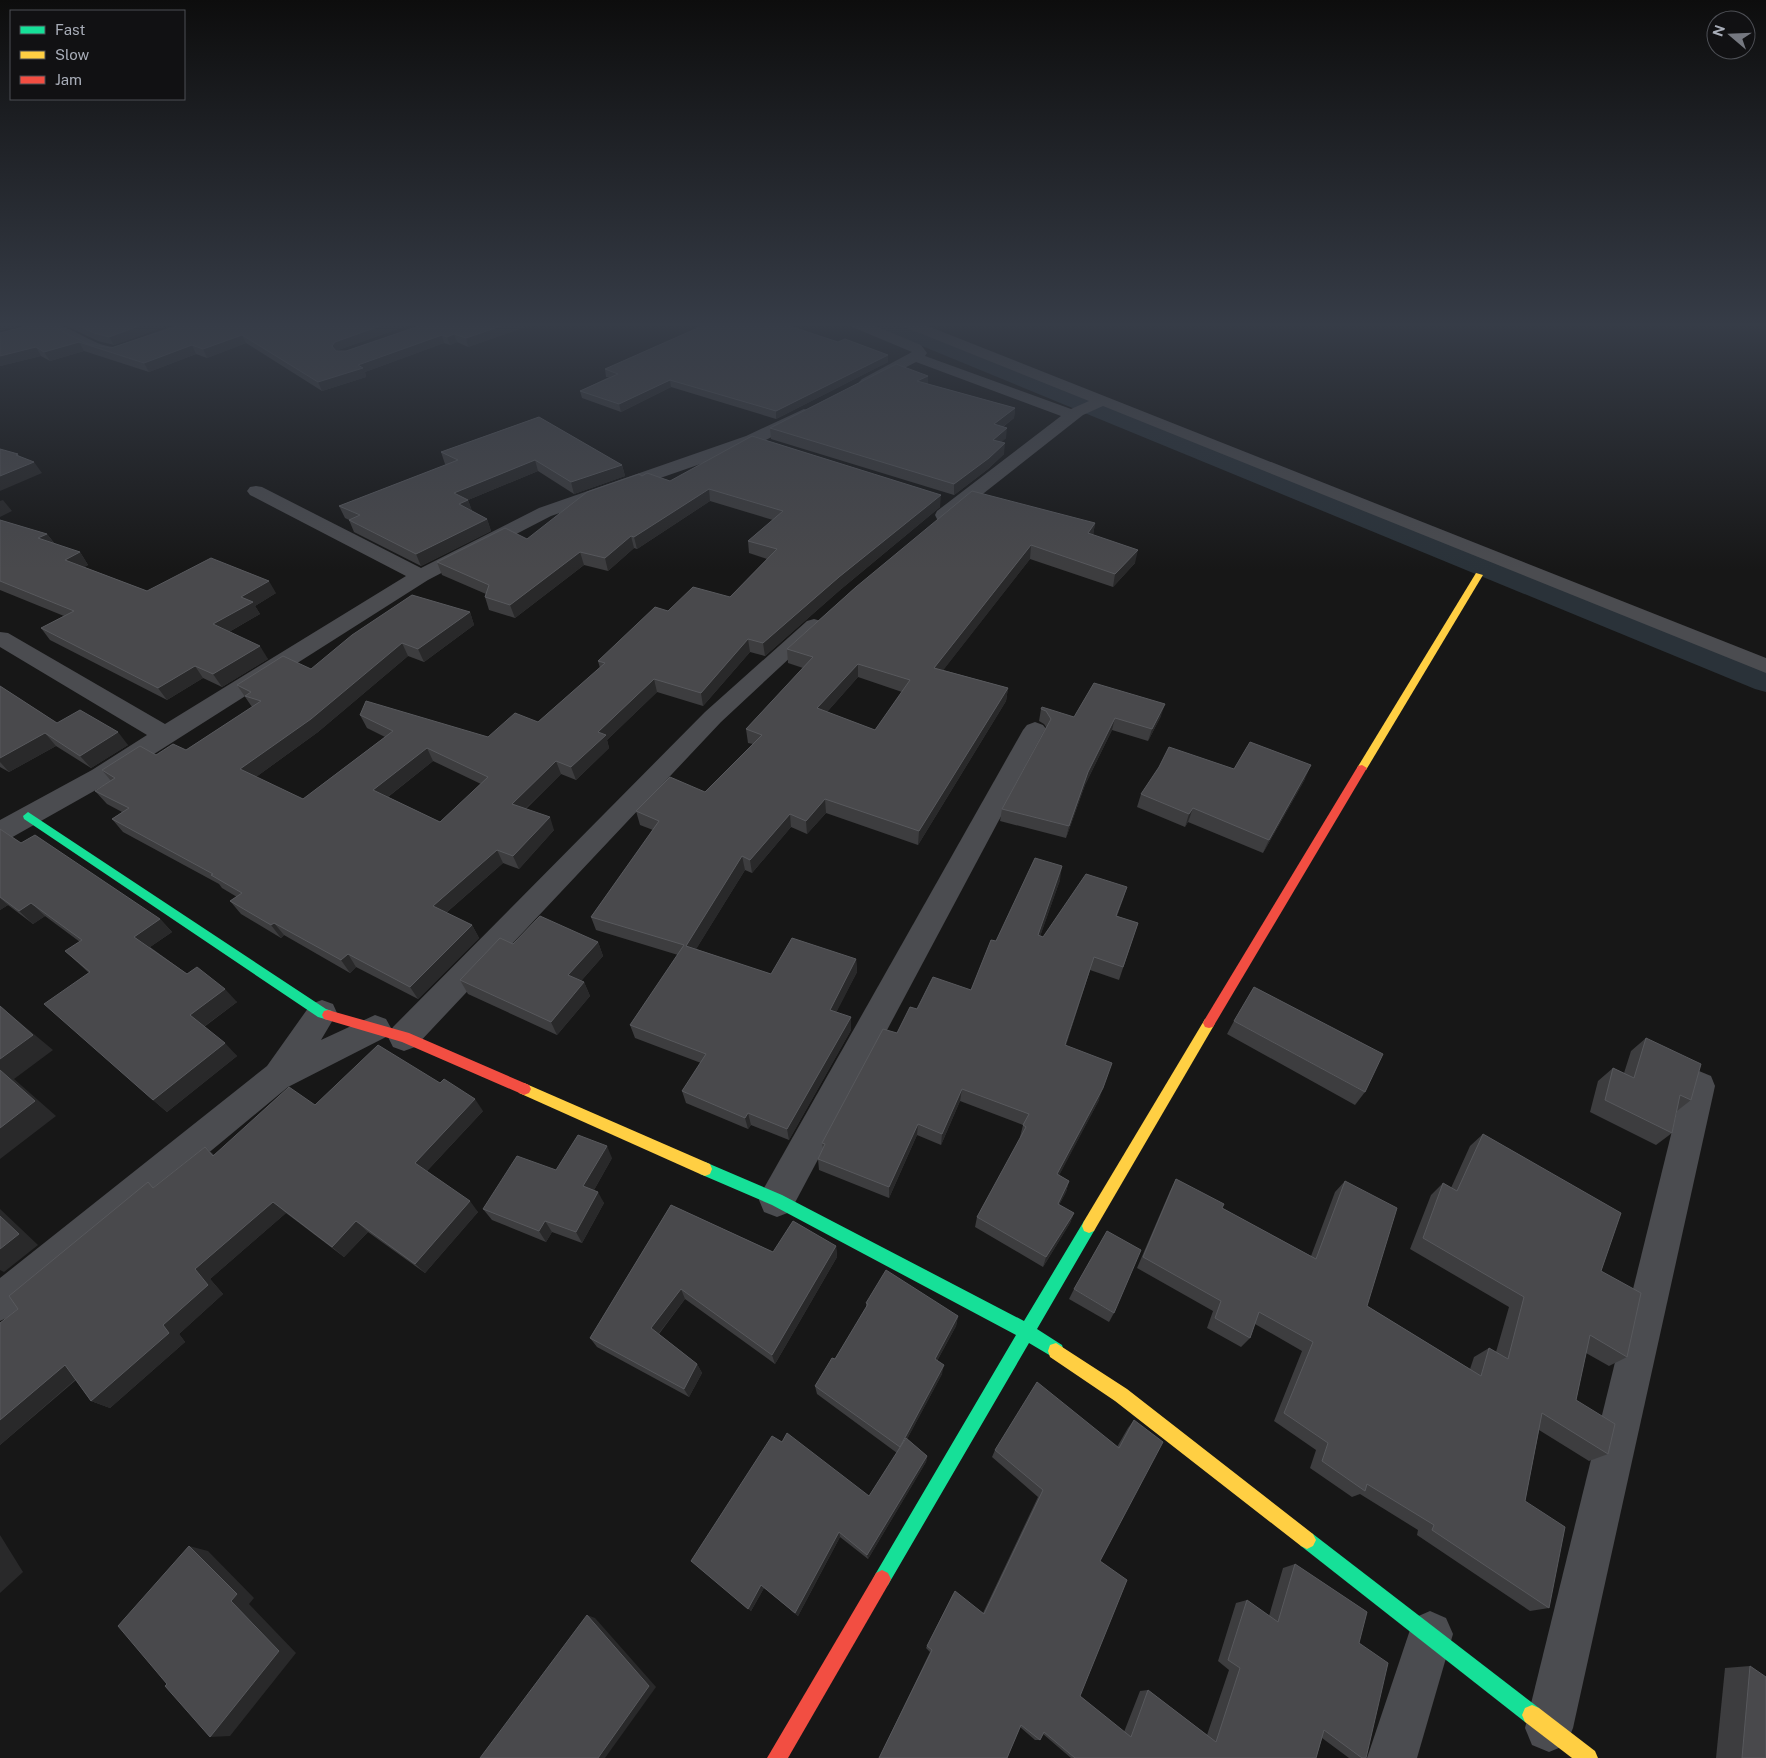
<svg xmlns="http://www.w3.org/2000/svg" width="1766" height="1758" font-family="'Public Sans',sans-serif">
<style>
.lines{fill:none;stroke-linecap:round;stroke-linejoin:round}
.canal{fill:#2a3239;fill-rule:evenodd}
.street{fill:#4b4c50;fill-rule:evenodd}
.fast{fill:#16e098;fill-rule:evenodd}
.slow{fill:#ffcf43;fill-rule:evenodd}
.jam{fill:#f24e42;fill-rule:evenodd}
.wall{fill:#3d3d3f;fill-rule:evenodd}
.shaded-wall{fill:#29292a}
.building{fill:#49494c;stroke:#58595d;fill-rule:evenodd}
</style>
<rect width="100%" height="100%" fill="#171717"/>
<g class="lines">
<!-- canal -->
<path class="canal" d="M874 323H901L1766 671V692L1755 689 876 327Z"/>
<!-- street -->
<g class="street">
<path d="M51 323C74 327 91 345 114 347L182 323H203L202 326 115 355 93 351 64 336 47 331 28 333 0 341V333L34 324Z"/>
<path d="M849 323H868L921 345 927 353 925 356 1071 409 1089 401 902 326 901 323H920L1766 658V673L1103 406 1083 415 951 519 944 521 937 519 935 515 937 511 1061 416 916 362 872 385H862L859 382 862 379 912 352 850 326Z"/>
<path d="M804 409 810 411 812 414 810 417 758 444 551 516 428 580 110 782 9 839 0 842V820L92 770 147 735 0 647V632L8 633 165 724 406 576 250 495 247 491 250 487 256 486 262 487 421 568 539 508 746 436Z"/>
<path d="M814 619 821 621 825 625 821 629 721 722 415 1047 404 1051 393 1047 388 1037 393 1027 705 712 807 621Z"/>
<path d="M1035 722 1043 725 1047 730 790 1212 777 1217 764 1212 759 1200 764 1188 1023 730 1027 725Z"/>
<path d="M322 1000 333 1004 337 1013 321 1040 375 1015 386 1019 391 1028 386 1037 288 1087 13 1315 0 1321V1278L267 1066 311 1004Z"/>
<path d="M1699 1071 1711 1076 1715 1086 1573 1728 1566 1745 1549 1752 1532 1745 1525 1728 1683 1086 1687 1076Z"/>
<path d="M1430 1611 1446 1618 1453 1634 1417 1758H1367L1414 1618Z"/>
</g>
<!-- fast -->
<g class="fast">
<path d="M28 812 326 1009 332 1011 334 1015 332 1019 328 1020 318 1017 24 819 23 816Z"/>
<path d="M705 1162 782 1195 1024 1321 1084 1221 1089 1219 1094 1221 1096 1226 1094 1231 1037 1329 1062 1345 1064 1351 1062 1357 1056 1359 1029 1343 888 1585 882 1588 876 1585 873 1579 876 1573 1016 1335 772 1205 700 1174 698 1169 700 1164Z"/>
<path d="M1307 1531 1313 1534 1539 1708 1542 1715 1539 1722 1532 1725 1525 1722 1301 1546 1298 1540 1301 1534Z"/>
</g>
<!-- slow -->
<g class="slow">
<path d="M1476 573 1483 575 1366 770H1358L1357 768Z"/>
<path d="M1209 1018 1213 1019 1215 1023 1213 1027 1094 1231 1089 1233 1084 1231 1082 1226 1084 1221 1205 1019Z"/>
<path d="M524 1083 710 1164 712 1169 710 1174 705 1176 700 1174 519 1093 517 1089 519 1085Z"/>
<path d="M1056 1343 1127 1389 1313 1534 1316 1540 1313 1546 1307 1549 1301 1546 1115 1401 1050 1357 1048 1351 1050 1345Z"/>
<path d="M1532 1705 1539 1708 1595 1751 1598 1758H1572L1525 1722 1522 1715 1525 1708Z"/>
</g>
<!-- jam -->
<g class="jam">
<path d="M1362 765 1367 768 1213 1027 1209 1028 1205 1027 1203 1023 1205 1019 1358 766Z"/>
<path d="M328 1010 409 1033 529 1085 531 1089 529 1093 524 1095 402 1042 324 1019 322 1015 324 1011Z"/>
<path d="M882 1570 888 1573 891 1579 888 1585 788 1758H767L876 1573Z"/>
</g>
</g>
<!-- wall -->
<g class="wall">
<path d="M60 323H175L114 345 98 341Z"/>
<path d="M187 323H415L338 350 337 351H346L428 323H536L468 347 457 342 450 345 444 343 365 372 366 377 322 391 246 343 207 358 196 354 149 372 84 351 50 361 41 356 0 366V333L23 327 88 344 111 348Z"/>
<path d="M888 362 776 419 671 387 621 412 582 398 580 391 609 377H606L605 369Z"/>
<path d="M928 384 1015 408 1014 418 1003 427 1006 438 1001 442 1004 454 988 469 954 495 771 439 770 428Z"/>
<path d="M441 452 622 465 625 476 574 494 538 471 468 500 472 511 487 519 491 531 421 566 354 532 349 520 345 518 339 506 446 465 445 464Z"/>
<path d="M642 476 670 481 940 507 840 590 765 656 750 652 703 706 657 692 607 740 609 748 576 780 561 774 526 809 554 830 519 869 503 863 446 913 472 925 479 938 418 999 356 967 350 973 284 935 281 938 241 914 230 901 237 897 222 888 219 884 123 832 112 819 122 812 107 804 95 791 111 781 102 770 156 755 186 750 252 707 237 685 311 669 470 612 474 625 424 662 408 656 318 732 256 777 303 799 385 737 367 728 360 715 488 737 538 722 600 668 598 661 668 611 730 597 767 559 749 553 748 541 773 520 710 501 637 549 634 548 608 571 584 565 515 618 489 610 485 597 486 594 442 575 437 562 527 539ZM433 761 481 784 440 822 388 797Z"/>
<path d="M0 520 47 534 55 544 80 552 88 565 84 567 147 591 276 593 255 606 260 614 229 632 268 659 222 687 203 678 167 700 50 640 41 628 64 616 0 590Z"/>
<path d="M1095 523 1093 535 1135 563 1113 587 1030 559 943 670 1008 688 1006 701 918 845 826 813 807 834 791 827 752 873 745 870 696 949 771 974 856 959 857 972 836 1012 851 1030 789 1140 751 1125 748 1129 686 1103 682 1091 701 1063 635 1038 630 1025 678 955 596 930 591 917 653 830 640 825 636 811 705 792 753 744 748 743 746 729 803 668 788 663 787 649 856 587ZM858 677 902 692 875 730 827 712Z"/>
<path d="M0 686 57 723 128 745 91 768 56 746 9 772 0 767Z"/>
<path d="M1041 709 1074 717 1161 716 1148 741 1112 730 1085 785 1066 838 1000 821 1002 809 1046 727 1044 724 1039 721Z"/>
<path d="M1234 769 1305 779 1263 853 1188 822 1185 827 1137 807 1141 794Z"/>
<path d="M0 829 21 843 160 919 172 932 150 947 187 974 237 1002 204 1027 237 1056 167 1112 153 1100 89 973 65 951 80 942 45 916 33 924 8 905 0 910Z"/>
<path d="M1060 880 1040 936 1043 937 1127 887 1117 916 1138 923 1119 980 1090 970 1066 1045 1099 1100 1059 1175 1069 1181 1066 1192 1059 1205 1074 1213 1070 1223 1043 1267 975 1227 977 1217 1021 1137H1020L1023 1125 960 1101 941 1145 917 1135 889 1198 819 1170 818 1159 823 1149 822 1143 897 1033 917 1009 971 990 996 941Z"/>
<path d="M598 942 603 956 581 981 584 982 590 996 557 1035 468 994 460 980 513 944Z"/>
<path d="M1234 1021 1365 1092 1355 1105 1227 1034Z"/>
<path d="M1646 1038 1691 1100 1677 1111 1672 1133 1656 1145 1590 1112 1598 1081 1613 1068 1624 1073 1631 1051Z"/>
<path d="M315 1105 483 1111 427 1171 478 1212 425 1273 368 1232 344 1257 286 1213 210 1279 223 1294 179 1334 185 1342 110 1408 91 1401 76 1380 0 1445V1323L18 1309 154 1187 205 1147 214 1155Z"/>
<path d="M1483 1134 1601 1271 1627 1357 1609 1366 1586 1353 1576 1400 1608 1454 1589 1461 1539 1430 1525 1501 1549 1608 1530 1611 1417 1535 1418 1530 1360 1494 1352 1497 1310 1468 1316 1450 1274 1421 1302 1351 1255 1324 1250 1338 1241 1347 1207 1328 1213 1311 1137 1268 1170 1191 1176 1179 1222 1208 1311 1256 1335 1192 1345 1181 1367 1306 1470 1369 1474 1357 1489 1348 1496 1352 1509 1307 1410 1249 1431 1195 1443 1183 1451 1188 1470 1146Z"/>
<path d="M612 1158 594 1190 604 1203 582 1243 552 1232 546 1242 492 1220 483 1209 556 1170Z"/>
<path d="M671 1205 773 1252 836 1246 837 1257 775 1364 685 1299 659 1334 697 1364 702 1373 689 1397 597 1347 590 1338Z"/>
<path d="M1074 1289 1114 1313 1109 1322 1069 1299Z"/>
<path d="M866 1303 958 1316 956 1326 937 1361 942 1374 907 1439 927 1456 926 1462 868 1559 840 1537 798 1616 764 1588 751 1611 691 1561 869 1496 897 1453 817 1394 815 1386 835 1359 866 1308Z"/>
<path d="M1134 1420 1100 1561 1080 1696 1124 1732 1140 1691 1148 1690 1207 1735 1229 1670 1218 1661 1236 1603 1247 1600 1269 1616 1283 1568 1295 1564 1359 1643 1366 1758H1349L1322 1738 1316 1758H1071L1043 1734 1040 1740H1035L1020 1727 1007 1758H879L930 1652 926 1648 953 1594 983 1613 1038 1497 992 1457 995 1450 1117 1447 1128 1428Z"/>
<path d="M1750 1666 1766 1758H1716L1725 1668Z"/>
</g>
<!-- shaded-wall -->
<g class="shaded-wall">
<path d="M0 323H29L0 331Z"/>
<path d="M147 323H175L114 345 109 337Z"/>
<path d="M388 323H415L338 350 335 354 332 346 335 342Z"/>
<path d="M510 323H536L468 347 466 338Z"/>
<path d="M454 334 457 342 450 345 447 337Z"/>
<path d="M242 335 246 343 207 358 203 349Z"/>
<path d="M442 335 444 343 365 372 366 377 322 391 318 382 358 365Z"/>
<path d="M79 342 84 351 50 361 44 352Z"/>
<path d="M192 345 196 354 149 372 144 363Z"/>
<path d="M36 347 41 356 0 366V356Z"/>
<path d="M888 355V362L776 419V411Z"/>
<path d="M928 376V385L917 381Z"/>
<path d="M670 380 671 387 621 412 619 404Z"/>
<path d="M1015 408 1014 418 993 434 994 424Z"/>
<path d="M1007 428 1006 438 992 451 993 440Z"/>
<path d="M1005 443 1004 454 988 469 954 495V484Z"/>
<path d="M18 454 26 465 34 462 42 473 0 491V476L16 455Z"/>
<path d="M535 460 538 471 468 500 472 511 463 516 454 493Z"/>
<path d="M622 465 625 476 574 494 571 482Z"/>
<path d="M709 489 710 501 637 549 634 537Z"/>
<path d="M941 495 940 507 840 590 765 656 763 643 839 577Z"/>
<path d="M3 500 12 511 0 517V501Z"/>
<path d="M487 519 491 531 421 566 416 554Z"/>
<path d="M1095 523 1093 536 1088 533Z"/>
<path d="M47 534 56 546 38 538Z"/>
<path d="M631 536 634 548 608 571 605 558Z"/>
<path d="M1031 545 1030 559 934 682V668Z"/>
<path d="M1138 550 1135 563 1113 587 1115 574Z"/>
<path d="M80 552 88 565 74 572 65 560Z"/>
<path d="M580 552 584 565 515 618 510 605Z"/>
<path d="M269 581 276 593 255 606 260 614 220 637 213 624 241 597Z"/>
<path d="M470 612 474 625 424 662 418 649Z"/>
<path d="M748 639 750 652 703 706 701 693Z"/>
<path d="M402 643 408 656 318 732 249 782 240 769Z"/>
<path d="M260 646 268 659 222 687 213 674Z"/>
<path d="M858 664V677L818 722 817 708Z"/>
<path d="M195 666 203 678 167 700 158 688Z"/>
<path d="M654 679 657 692 607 740 609 748 576 780 571 767 598 732Z"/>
<path d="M1008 688 1006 701 918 845 919 831Z"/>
<path d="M1165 704 1161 716 1148 741 1152 729Z"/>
<path d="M1115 718 1112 730 1085 785 1066 838 1069 826 1088 772Z"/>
<path d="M118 732 128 745 91 768 80 756Z"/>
<path d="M45 733 56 746 9 772 0 762V758Z"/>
<path d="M427 748 433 761 380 803 373 790Z"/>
<path d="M556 761 561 774 517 817 512 804Z"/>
<path d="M1311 765 1305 779 1263 853 1269 840Z"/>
<path d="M825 799 826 813 807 834 806 821Z"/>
<path d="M1193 808 1188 822 1185 827 1189 814Z"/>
<path d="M790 814 791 827 752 873 750 860Z"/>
<path d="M550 817 554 830 519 869 513 856Z"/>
<path d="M497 850 503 863 440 918 433 906Z"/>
<path d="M742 856 745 870 690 959 686 946Z"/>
<path d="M1062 866 1060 880 1036 948 1038 935Z"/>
<path d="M1127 887 1123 900 1112 929 1116 916Z"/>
<path d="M0 898 8 905 0 910Z"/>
<path d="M31 903 45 916 33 924 19 911Z"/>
<path d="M160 919 172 932 147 949 134 937Z"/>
<path d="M274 923 284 935 281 938 271 925Z"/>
<path d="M472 925 479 938 418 999 410 987Z"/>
<path d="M598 942 603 956 574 989 568 975Z"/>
<path d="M348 954 356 967 350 973 341 960Z"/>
<path d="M1094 957 1090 970 1062 1058 1065 1045Z"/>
<path d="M856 959 857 972 831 1023 830 1010Z"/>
<path d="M584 982 590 996 557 1035 551 1022Z"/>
<path d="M225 989 237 1002 202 1028 190 1015Z"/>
<path d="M0 1006 53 1050 14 1079 56 1116 0 1159Z"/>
<path d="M851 1017V1030L789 1140 787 1129Z"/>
<path d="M225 1043 237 1056 167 1112 153 1100Z"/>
<path d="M1103 1088 1099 1100 1054 1185 1057 1174Z"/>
<path d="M962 1089 960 1101 941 1145 942 1134Z"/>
<path d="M475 1099 483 1111 424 1174 415 1163Z"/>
<path d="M748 1113 751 1125 748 1129 745 1118Z"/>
<path d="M918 1124 917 1135 889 1198V1187Z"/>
<path d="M607 1146 612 1158 590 1197 583 1186Z"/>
<path d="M1069 1181 1066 1192 1054 1215 1058 1204Z"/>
<path d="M598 1192 604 1203 582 1243 576 1232Z"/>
<path d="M470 1201 478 1212 425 1273 415 1264Z"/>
<path d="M273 1202 286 1213 210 1279 223 1294 179 1334 185 1342 110 1408 91 1401 163 1325 195 1269Z"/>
<path d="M0 1209 38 1245 4 1272 0 1270Z"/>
<path d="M1074 1213 1070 1223 1043 1267 1046 1257Z"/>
<path d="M356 1221 368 1232 344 1257 332 1247Z"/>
<path d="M545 1221 552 1232 546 1242 539 1231Z"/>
<path d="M836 1246 837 1257 775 1364 772 1355Z"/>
<path d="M681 1289 685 1299 656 1337 651 1328Z"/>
<path d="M958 1316 956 1326 933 1368 935 1359Z"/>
<path d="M697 1364 702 1373 689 1397 684 1389Z"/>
<path d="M65 1365 83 1373 0 1445V1420Z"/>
<path d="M944 1365 942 1374 899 1454 900 1447Z"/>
<path d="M927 1456 926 1462 868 1559 867 1555Z"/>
<path d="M839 1532 840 1537 798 1616 795 1613Z"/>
<path d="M0 1535 23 1572 0 1593Z"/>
<path d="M189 1546 208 1551 254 1598 249 1604 296 1653 230 1736 210 1737 231 1601Z"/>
<path d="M761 1585 764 1588 751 1611 748 1609Z"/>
<path d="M587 1615 595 1618 656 1687 605 1758H598Z"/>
</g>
<!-- building -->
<g class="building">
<path d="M73 323H147L109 337 94 333Z"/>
<path d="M187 323H388L335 342 332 346 336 351H346L428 323H510L466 338 454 334 447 337 442 335 358 365 363 368 318 382 242 335 203 349 192 345 144 363 79 342 44 352 36 347 0 356V333L23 327 42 325 58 329 88 344 111 348Z"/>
<path d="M709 323H780L838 342 845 339 888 355 776 411 670 380 619 404 580 391 618 374 605 369Z"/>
<path d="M896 364 928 376 917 381 1015 408 994 424 1007 428 993 440 1005 443 989 458 954 484 770 428Z"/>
<path d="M539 417 622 465 571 482 535 460 454 493 468 500 459 504 487 519 416 554 349 520 360 515 339 506 458 460 441 452Z"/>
<path d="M752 436 941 495 839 577 763 643 748 639 701 693 654 679 598 732 606 735 571 767 556 761 512 804 550 817 513 856 497 850 433 906 472 925 410 987 348 954 341 960 274 923 271 925 230 901 242 893 211 875 213 874 112 819 129 808 95 791 115 778 102 770 140 746 156 755 173 744 186 750 261 701 245 696 251 692 237 685 283 656 311 669 352 635 412 595 470 612 418 649 402 643 311 719 240 769 303 799 393 731 360 715 366 701 488 737 515 713 538 722 605 663 598 661 655 607 668 611 693 587 730 597 777 549 748 541 783 511 709 489 634 537 631 536 605 558 580 552 510 605 485 597 489 585 437 562 505 528 527 539 587 492 639 474 642 476 647 473 670 481ZM427 748 488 777 440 822 373 790Z"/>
<path d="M0 449 18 454 16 455 34 462 0 476Z"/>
<path d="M972 491 1095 523 1088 533 1138 550 1115 574 1031 545 934 668 1008 688 919 831 825 799 806 821 790 814 750 860 742 856 686 946 771 974 792 938 856 959 830 1010 851 1017 787 1129 748 1113 745 1118 682 1091 706 1054 630 1025 684 945 591 917 659 821 636 811 670 777 705 792 762 735 746 729 813 657 787 649 856 587ZM858 664 910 680 875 730 817 708Z"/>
<path d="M0 520 47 534 38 538 80 552 65 560 147 591 211 558 269 581 241 597 253 602 213 624 260 646 213 674 195 666 158 688 41 628 74 611 0 581Z"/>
<path d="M1094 683 1165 704 1152 729 1115 718 1088 772 1069 826 1002 809 1051 719 1046 711 1041 709 1042 707 1074 717Z"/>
<path d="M0 686 57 723 80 710 118 732 80 756 45 733 0 758Z"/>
<path d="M1250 742 1311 765 1269 840 1193 808 1189 814 1141 794 1159 767 1169 747 1234 769Z"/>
<path d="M0 829 21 843 35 835 160 919 134 937 187 974 197 967 225 989 190 1015 225 1043 153 1100 44 1004 90 972 65 951 82 940 31 903 19 911 0 897Z"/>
<path d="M1035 858 1062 866 1038 935 1043 937 1086 874 1127 887 1116 916 1138 923 1123 967 1094 957 1065 1045 1112 1063 1103 1088 1057 1174 1069 1181 1058 1204 1074 1213 1046 1257 977 1217 1026 1127 1023 1125 1029 1114 962 1089 942 1134 918 1124 889 1187 818 1159 825 1144 822 1143 883 1029 897 1033 910 1007 917 1009 933 977 971 990 991 940 996 941Z"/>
<path d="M540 916 598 942 568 975 584 982 551 1022 460 980 500 938 513 944Z"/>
<path d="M1254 987 1383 1054 1365 1092 1234 1021Z"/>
<path d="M0 1006 33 1035 0 1059Z"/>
<path d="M1646 1038 1701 1064 1691 1100 1680 1095 1672 1133 1605 1100 1613 1068 1634 1078Z"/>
<path d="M378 1045 440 1083 444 1079 475 1099 415 1163 470 1201 415 1264 356 1221 332 1247 273 1202 195 1269 208 1285 163 1325 169 1333 91 1401 65 1365 0 1420V1323L18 1309 9 1296 148 1182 153 1188 205 1147 213 1156 289 1087 315 1105Z"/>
<path d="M0 1070 35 1101 0 1128Z"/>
<path d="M1483 1134 1621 1213 1601 1271 1641 1293 1627 1357 1590 1335 1576 1400 1615 1424 1608 1454 1542 1413 1525 1501 1565 1527 1549 1608 1432 1530 1434 1525 1367 1484 1365 1491 1322 1461 1328 1443 1284 1413 1313 1342 1259 1312 1250 1338 1215 1318 1221 1301 1143 1257 1176 1179 1224 1204 1222 1208 1316 1259 1345 1181 1397 1208 1367 1306 1481 1376 1489 1348 1508 1359 1524 1297 1423 1238 1443 1183 1457 1191Z"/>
<path d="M578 1135 607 1146 583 1186 598 1192 576 1232 545 1221 539 1231 483 1209 517 1156 556 1170Z"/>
<path d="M671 1205 773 1252 793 1221 836 1246 772 1355 681 1289 651 1328 697 1364 684 1389 590 1338Z"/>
<path d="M0 1216 19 1234 0 1249Z"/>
<path d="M1107 1231 1141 1250 1114 1313 1074 1289Z"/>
<path d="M886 1270 958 1316 935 1359 944 1365 900 1447 815 1386 832 1358 835 1359 868 1304 866 1303Z"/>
<path d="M1037 1382 1119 1448 1134 1420 1163 1442 1100 1561 1127 1580 1080 1696 1131 1737 1148 1690 1216 1742 1240 1668 1228 1660 1247 1600 1278 1622 1295 1564 1367 1612 1359 1643 1388 1663 1366 1758H1362L1324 1730 1316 1758H1075L1044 1732 1040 1740 1021 1725 1007 1758H879L932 1650 927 1646 955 1591 984 1614 1043 1490 995 1450Z"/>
<path d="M787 1433 869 1496 906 1438 927 1456 867 1555 839 1532 795 1613 761 1585 748 1609 691 1561 772 1436 782 1442Z"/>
<path d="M189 1546 237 1594 231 1601 279 1651 210 1737 165 1686 167 1684 118 1626Z"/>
<path d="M587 1615 649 1686 598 1758H480Z"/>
<path d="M1750 1666 1766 1677V1758H1742Z"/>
</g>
<!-- sky -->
<linearGradient id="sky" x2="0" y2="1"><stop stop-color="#0d0d0d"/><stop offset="0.57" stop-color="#363c47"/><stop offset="1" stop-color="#363c47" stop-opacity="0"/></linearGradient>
<rect width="1766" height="570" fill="url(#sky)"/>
<!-- legend -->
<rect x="10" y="10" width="175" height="90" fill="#111113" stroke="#4d4f55"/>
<rect x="20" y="26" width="25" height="8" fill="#16e098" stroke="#4d4f55"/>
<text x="55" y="35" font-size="15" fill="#a8adb8">Fast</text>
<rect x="20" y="51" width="25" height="8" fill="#ffcf43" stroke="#4d4f55"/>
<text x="55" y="60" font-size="15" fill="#a8adb8">Slow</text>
<rect x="20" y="76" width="25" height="8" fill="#f24e42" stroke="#4d4f55"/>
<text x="55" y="85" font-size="15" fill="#a8adb8">Jam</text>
<!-- north arrow -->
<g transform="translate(1731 35) rotate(289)"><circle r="24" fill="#111113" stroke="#4d4f55"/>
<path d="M0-4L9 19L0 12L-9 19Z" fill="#757880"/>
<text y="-8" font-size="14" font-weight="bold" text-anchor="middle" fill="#a8adb8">N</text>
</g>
</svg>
